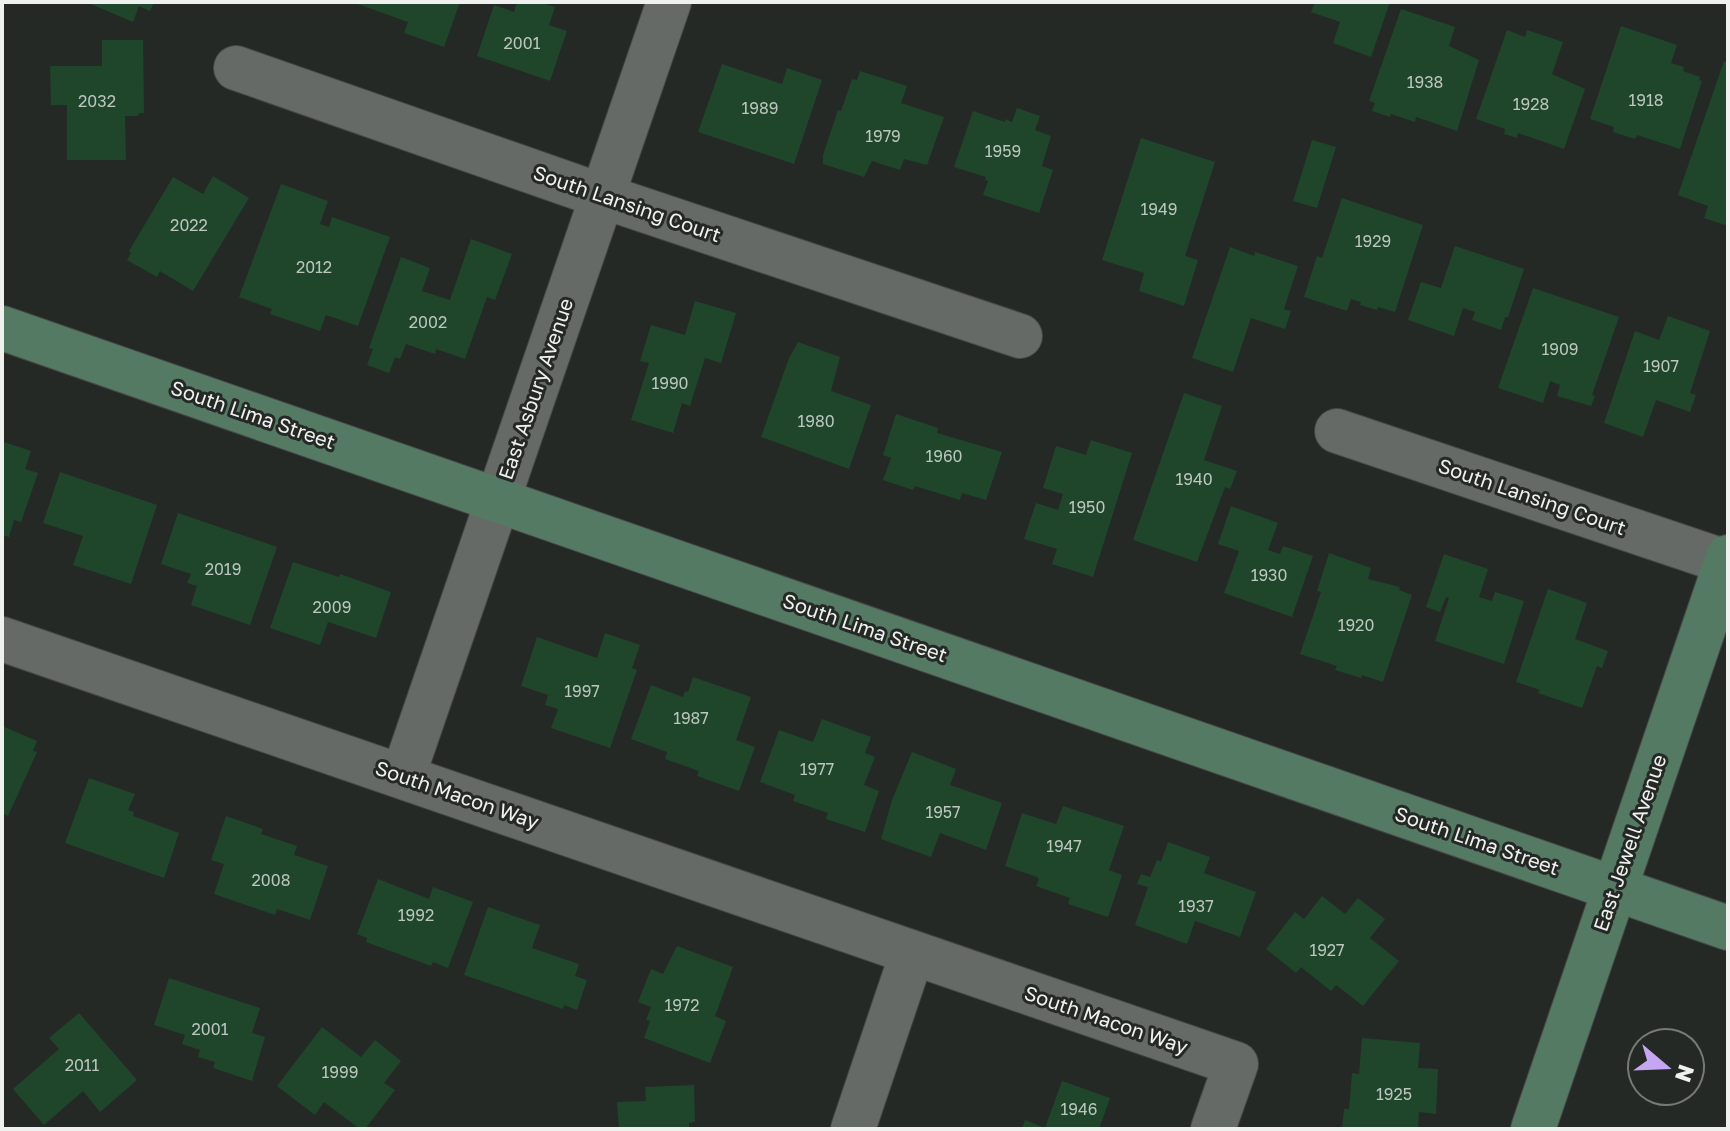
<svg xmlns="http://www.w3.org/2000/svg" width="1730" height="1131" font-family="'Golos Text',sans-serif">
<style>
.building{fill:#1f452b}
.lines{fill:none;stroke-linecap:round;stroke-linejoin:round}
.street-casing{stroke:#454745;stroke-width:46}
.secondary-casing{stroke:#454745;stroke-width:46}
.street{stroke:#666a67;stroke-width:44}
.secondary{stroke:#547a63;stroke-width:44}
.labels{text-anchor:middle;stroke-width:6;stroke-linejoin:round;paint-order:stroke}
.number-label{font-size:16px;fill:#bbc6be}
.street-label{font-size:20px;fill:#eff1ef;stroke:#252926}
</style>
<rect width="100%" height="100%" fill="#252926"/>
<!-- building -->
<g class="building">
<path d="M86 2H154L150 11 139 6 133 22Z"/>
<path d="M352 2H460L444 47 404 33 408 22Z"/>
<path d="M517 2H540L555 7 549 25 567 31 550 81 477 56 494 5 514 12Z"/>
<path d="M1315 2H1390L1371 57 1333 43 1340 22 1311 12Z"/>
<path d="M1401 9 1455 27 1449 46 1479 60 1457 131 1416 117 1415 122 1391 114 1390 117 1372 111 1375 103 1369 101Z"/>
<path d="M1621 26 1677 45 1671 63 1684 67 1683 71 1700 77 1699 80 1702 81 1680 149 1637 135 1635 139 1613 132 1614 127 1590 119Z"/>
<path d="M1507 30 1525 37 1527 30 1563 42 1552 74 1585 89 1564 149 1518 133 1517 138 1504 134 1505 129 1476 119Z"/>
<path d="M102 40H143L144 113H139L138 116H125L126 160H67V105H51L50 66H102Z"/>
<path d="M1724 61 1728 63V226L1704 218 1708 206 1678 195Z"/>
<path d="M722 64 782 84 787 68 822 80 794 164 698 132Z"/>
<path d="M860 71 907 86 901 103 944 117 927 165 904 159 900 170 872 161 864 177 823 164V155L838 110 841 111 852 79 857 80Z"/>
<path d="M1017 108 1040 116 1035 130 1051 136 1042 166 1053 170 1039 213 983 195 988 181 985 180 986 177 954 167 973 111 1005 122V119L1012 122Z"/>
<path d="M1141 138 1215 162 1185 256 1198 260 1184 306 1139 291 1144 273 1102 260Z"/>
<path d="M1312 140 1336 147 1317 208 1293 201Z"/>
<path d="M213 176 249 198 193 291 160 271 157 277 127 260 131 253 129 251 173 177 203 194Z"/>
<path d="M281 184 328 201 320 224 329 227 332 217 390 237 358 326 326 315 320 331 270 314 272 309 239 297Z"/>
<path d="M1342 198 1423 225 1395 312 1378 307 1377 310 1360 305 1361 302 1351 299 1347 311 1304 297 1317 256 1322 258Z"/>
<path d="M471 239 512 254 495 300 487 297 465 359 436 349 435 354 406 344 400 359 395 357 389 373 367 365 373 349 369 348 401 257 430 268 422 291 450 300Z"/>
<path d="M1455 246 1524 269 1508 317H1505L1501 330 1472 320 1475 312 1463 308 1454 336 1408 320 1421 282 1441 288Z"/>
<path d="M1230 247 1254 256 1255 252 1298 266 1284 309 1291 311 1285 329 1251 318 1233 372 1192 358Z"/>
<path d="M1533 288 1619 317 1592 395 1595 396 1591 406 1557 396 1560 385 1550 381 1543 403 1498 388Z"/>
<path d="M695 301 736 313 721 363 705 358 690 406 682 403 673 433 631 420 649 363 640 361 651 325 685 335Z"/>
<path d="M1668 316 1710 331 1690 393 1696 395 1690 412 1656 400 1643 437 1604 423 1635 331 1659 340Z"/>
<path d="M798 342 840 357 831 391 871 405 849 469 761 437 789 358Z"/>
<path d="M1184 393 1222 406 1204 460 1237 471 1230 489 1225 487 1197 562 1133 540Z"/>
<path d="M896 414 938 428 937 433 1002 452 986 500 962 493 960 500 915 486 913 490 883 480 891 458 883 455Z"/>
<path d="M1091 440 1132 453 1093 577 1052 564 1057 549 1024 539 1036 503 1058 510 1063 494 1043 488 1056 446 1086 455Z"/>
<path d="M4 442 31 451 25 469 38 473 21 522 14 520 9 537 2 535Z"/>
<path d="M60 472 157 505 131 584 73 565 83 536 43 523Z"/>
<path d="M1231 506 1278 523 1268 550 1280 554 1283 546 1313 556 1292 617 1224 593 1239 551 1218 544Z"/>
<path d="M178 513 277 547 250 625 191 605 197 586 187 583 191 574 161 564Z"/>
<path d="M1329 553 1371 568 1368 579 1400 587 1399 590 1412 595 1383 682 1362 675 1361 678 1335 670 1337 666 1300 654 1321 592 1317 591Z"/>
<path d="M1444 554 1488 569 1479 597 1492 601 1495 592 1524 601 1504 664 1435 641 1449 598 1446 597 1440 612 1426 607Z"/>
<path d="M293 562 339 577 340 574 391 592 376 638 328 622 320 645 270 628Z"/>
<path d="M1548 589 1587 603 1575 639 1608 651 1602 668 1597 666 1582 708 1538 693 1540 690 1516 682Z"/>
<path d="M605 633 640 645 632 668 637 670 610 748 551 728 558 709 545 705 548 695 521 686 537 637 597 658Z"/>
<path d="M693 677 751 697 736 740 755 747 739 791 697 776 699 771 665 759 667 752 631 739 651 685 683 697 685 691 688 692Z"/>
<path d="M822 719 871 737 865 753 875 757 864 785 879 791 865 832 826 819 828 813 793 801 795 795 760 782 779 730 813 742Z"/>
<path d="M2 726 37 741 33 751 37 752 8 816 2 813Z"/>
<path d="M912 752 956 769 950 785 1002 803 986 850 940 833 931 857 881 839 892 800Z"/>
<path d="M89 778 135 794 128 810 134 812 133 816 179 833 164 878 65 843Z"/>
<path d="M1063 806 1124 826 1109 870 1122 875 1108 917 1068 904 1070 898 1036 886 1039 879 1037 877 1005 866 1022 813 1056 824Z"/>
<path d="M226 816 263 829 261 834 297 846 294 855 328 866 310 920 277 909 275 915 214 894 224 864 211 860Z"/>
<path d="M1168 842 1210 857 1204 873 1256 892 1240 937 1195 921 1187 944 1135 925 1148 887 1137 884 1141 874 1150 877 1157 860 1161 862Z"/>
<path d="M378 879 429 899 433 887 473 902 448 968 433 962 431 966 366 942 367 938 357 934Z"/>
<path d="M1322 896 1345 914 1358 898 1385 919 1370 938 1399 961 1363 1006 1336 985 1331 991 1301 967 1296 973 1266 949 1295 912 1304 919Z"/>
<path d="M488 907 540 925 532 948 579 964 575 976 587 980 577 1010 564 1005 563 1009 464 975Z"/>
<path d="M677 946 733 967 715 1016 726 1021 710 1063 644 1038 650 1021 646 1020 651 1007 638 1002 651 969 663 974Z"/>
<path d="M169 978 260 1008 252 1033 265 1037 252 1081 213 1068 215 1062 198 1057 200 1050 182 1044 185 1035 154 1025Z"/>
<path d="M79 1013 137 1080 100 1112 83 1091 44 1125 13 1089 59 1049 49 1038Z"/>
<path d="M322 1027 361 1057 375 1040 401 1061 384 1083 395 1090 365 1129H360L324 1102 315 1115 277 1086Z"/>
<path d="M1362 1038 1420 1043 1418 1068 1438 1069 1436 1114 1419 1112 1418 1129H1342L1344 1109H1349L1352 1073 1359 1074Z"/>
<path d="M1062 1081 1110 1098 1099 1129H1022L1025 1120 1045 1128Z"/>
<path d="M694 1085 695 1122 689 1123V1129H619L617 1102 646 1101 645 1087Z"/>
</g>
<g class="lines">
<defs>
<g id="street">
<path d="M236 68 602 196 1020 336"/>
<path d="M1337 431 1726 562"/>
<path d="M2 639 1236 1064 1213 1129"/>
<path d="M403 776 669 2"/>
<path d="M853 1129 912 954"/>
</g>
<g id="secondary">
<path d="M2 328 1728 928"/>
<path d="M1533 1129 1728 557"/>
</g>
</defs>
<!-- street casing -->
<use href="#street" class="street-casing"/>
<!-- secondary casing -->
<use href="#secondary" class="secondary-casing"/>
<!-- street -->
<use href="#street" class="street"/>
<!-- secondary -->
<use href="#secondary" class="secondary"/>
</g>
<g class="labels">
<!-- number labels -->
<g class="number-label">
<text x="522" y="49">2001</text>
<text x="1425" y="88">1938</text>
<text x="1646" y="106">1918</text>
<text x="97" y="107">2032</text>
<text x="1531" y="110">1928</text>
<text x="760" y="114">1989</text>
<text x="883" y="142">1979</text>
<text x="1003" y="157">1959</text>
<text x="1159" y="215">1949</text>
<text x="189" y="231">2022</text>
<text x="1373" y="247">1929</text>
<text x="314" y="273">2012</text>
<text x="428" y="328">2002</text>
<text x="1560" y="355">1909</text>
<text x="1661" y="372">1907</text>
<text x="670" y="389">1990</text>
<text x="816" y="427">1980</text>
<text x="944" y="462">1960</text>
<text x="1194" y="485">1940</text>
<text x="1087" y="513">1950</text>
<text x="223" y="575">2019</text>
<text x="1269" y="581">1930</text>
<text x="332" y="613">2009</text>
<text x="1356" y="631">1920</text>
<text x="582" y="697">1997</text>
<text x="691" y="724">1987</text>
<text x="817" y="775">1977</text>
<text x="943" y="818">1957</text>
<text x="1064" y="852">1947</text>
<text x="271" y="886">2008</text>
<text x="1196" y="912">1937</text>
<text x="416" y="921">1992</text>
<text x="1327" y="956">1927</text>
<text x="682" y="1011">1972</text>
<text x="210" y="1035">2001</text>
<text x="82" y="1071">2011</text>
<text x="340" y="1078">1999</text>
<text x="1394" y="1100">1925</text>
<text x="1079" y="1115">1946</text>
</g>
<!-- street labels -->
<g class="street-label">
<text transform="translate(627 204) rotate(19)" y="7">South Lansing Court</text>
<text transform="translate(536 389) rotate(-71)" y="7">East Asbury Avenue</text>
<text transform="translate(253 415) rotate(19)" y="7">South Lima Street</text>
<text transform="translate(1532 497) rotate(19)" y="7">South Lansing Court</text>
<text transform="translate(865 628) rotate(19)" y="7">South Lima Street</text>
<text transform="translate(457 795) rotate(19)" y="7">South Macon Way</text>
<text transform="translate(1477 841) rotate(19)" y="7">South Lima Street</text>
<text transform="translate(1630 843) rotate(-71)" y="7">East Jewell Avenue</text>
<text transform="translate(1106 1020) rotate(19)" y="7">South Macon Way</text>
</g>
</g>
<!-- border -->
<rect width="1730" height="1131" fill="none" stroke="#eff1ef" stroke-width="8"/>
<!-- north arrow -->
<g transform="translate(1666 1067) rotate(109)"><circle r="38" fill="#252926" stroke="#767976" stroke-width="2"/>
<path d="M0-6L14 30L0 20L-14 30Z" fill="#c5a7f1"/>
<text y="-12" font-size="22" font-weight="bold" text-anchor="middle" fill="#eff1ef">N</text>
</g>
</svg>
